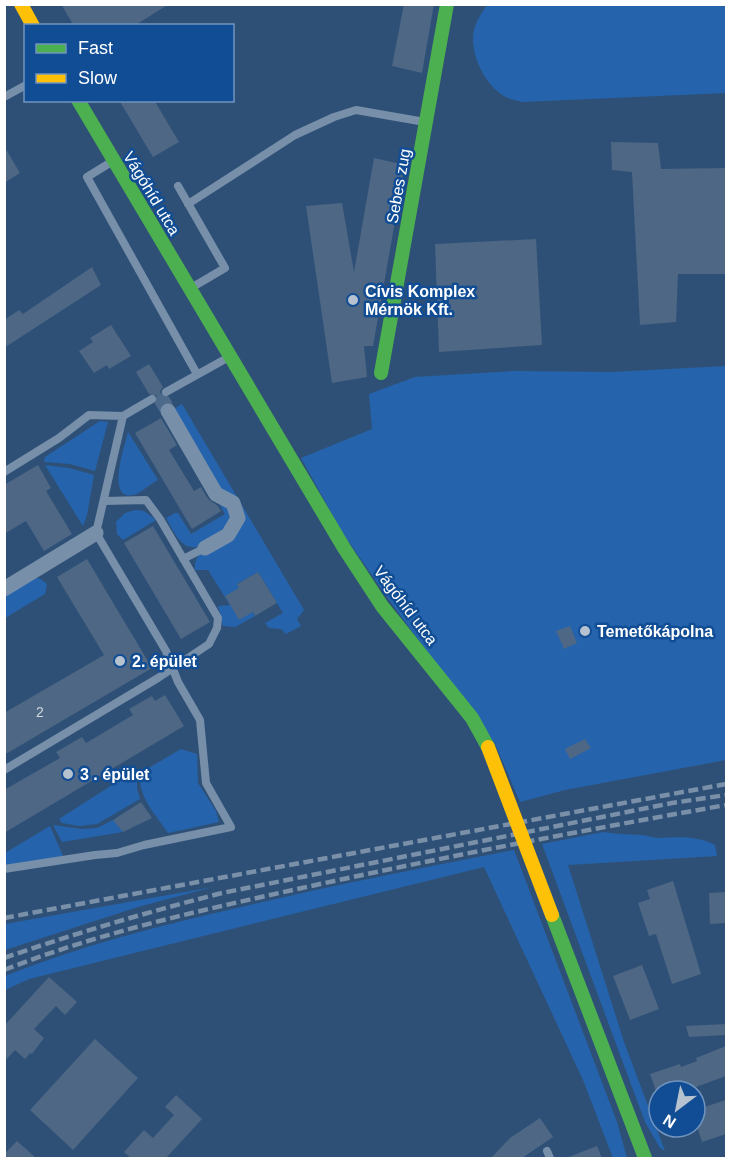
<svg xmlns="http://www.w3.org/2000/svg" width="731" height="1163" font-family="Helvetica,sans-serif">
<rect width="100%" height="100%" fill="#2f5076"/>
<path fill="#2564ac" d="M487 5H726V93L522 102C516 100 509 99 504 96 486 85 473 60 473 39 473 26 480 15 487 5Z
M726 366V760L565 790 520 802 495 744 389 600 342 532 301 458 372 429 369 394 415 377 513 371 612 372Z
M182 404 304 610 297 619 301 626 286 634 281 629 269 628 265 623 283 613 258 572 237 584 255 616 235 627 223 626 218 606 230 605 208 570H195V563L198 556 238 530 219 491 172 410Z
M100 421 108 422 95 471 70 464 44 462 45 457Z
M128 432 158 480C150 484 141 493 133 495 105 501 126 442 128 432Z
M45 465 69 468 94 475 87 515 83 526Z
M216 498 230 505 231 525 198 547C180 550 174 531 166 518L175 513H178L191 534 225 514Z
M135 510 144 511 156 520 123 540 117 534 116 522 125 513Z
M39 578 47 584 45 594 5 618V595L32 579Z
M181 749 197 754 198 783 216 811 219 822 168 833C155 814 138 797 140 773Z
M131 773H137V789L140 799 97 824 79 826 62 823 59 819Z
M113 820 123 832 62 842 53 825 82 829 97 828Z
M50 826 63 856 5 867V853Z
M603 832C616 834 628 834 641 835 647 835 653 838 659 838 679 837 697 836 715 845L717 856 568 865 624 1042 665 1151 660 1148 645 1122 542 844Z
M514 850 617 1122 627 1158H613L583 1080 484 867 29 979 5 990V976C80 946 158 926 237 908 329 886 421 868 514 850Z
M213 887 138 907 5 950V924Z"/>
<path fill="#4d6785" d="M61 4H169L134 26H74Z
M404 4H434L422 73 392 66Z
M119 100H154L179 142 153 157Z
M611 142 658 143 661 169 726 168V274H678L676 322 640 325 632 172 612 170Z
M4 146 20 173 4 183Z
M374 158 405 165 373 346H364L367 377 332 383 306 206 342 203 354 272Z
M536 239 542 345 439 352 435 244Z
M92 267 101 285 4 348V320L19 310 23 314Z
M111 325 131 356 109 369 107 365 94 373 79 351 93 342 90 338Z
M149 364 163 387 160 391 161 395 165 398 169 397 172 402H164L159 410 155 404 158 400 157 396 149 394 136 372Z
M161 418 177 445 169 450 194 491 201 487 208 499 218 506 221 511 192 529 135 433Z
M38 465 51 488 46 491 72 534 44 551 26 521 4 534V485Z
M153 526 210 622 181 639 124 543Z
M87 559 152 668 4 755V713L104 655 57 577Z
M258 572 277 603 255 616 253 612 239 620 225 596 239 588 237 584Z
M570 626 577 643 564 649 556 631Z
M165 695 184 726 4 833V790L60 758 56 752 82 737 86 743 133 715 129 709 152 696 155 701Z
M585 739 591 748 570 759 565 749Z
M141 802 152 818 123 832 113 820Z
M673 881 701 974 672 984 656 934 649 936 638 903 650 899 647 890Z
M726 892V923L710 924 709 893Z
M642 965 659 1009 630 1020 613 976Z
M49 977 77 1002 65 1015 56 1006 34 1029 44 1038 32 1054 30 1053 25 1059 15 1050 4 1062V1026Z
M726 1024V1035L689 1037 686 1026Z
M95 1039 138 1078 73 1150 30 1110Z
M726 1046V1076L685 1091H656L650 1074 680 1064 681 1067 697 1061 696 1058Z
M176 1095 202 1119 166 1158H131L124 1152 144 1130 153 1138 174 1115 165 1107Z
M726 1100V1134L702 1142 695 1120V1110Z
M540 1118 553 1137 522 1158H491L510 1138Z
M17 1141 36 1158H4V1154Z
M597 1146 602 1158H566Z"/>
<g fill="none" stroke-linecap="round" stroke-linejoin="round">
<path stroke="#4e6a8b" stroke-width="15" stroke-dasharray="15 8" stroke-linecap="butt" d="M159 395 168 411"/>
<path stroke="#778fa9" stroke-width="8" d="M4 97 26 85
M113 161 87 177 197 374
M178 186 225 268 191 288
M188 204 295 135 334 117 356 110 425 122
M166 392 229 357
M4 472 59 438 89 415 123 416 152 399
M183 559 205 548
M4 770 158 678 209 644 217 628 218 618 160 519 146 500 104 501
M4 869 95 855 117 853 144 845 231 827 206 783 200 720 178 682 166 651 96 533 123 416
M547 1151 550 1158"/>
<path stroke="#778fa9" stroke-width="15" d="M168 411 216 494 233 503 238 518 228 535 205 548
M4 589 96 533"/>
<path stroke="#4caf50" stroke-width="14" d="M78 100 344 548 382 606 472 718 488 747
M381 373 447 4
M552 915 645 1158"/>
<path stroke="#ffc107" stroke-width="14" d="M21 4 33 26"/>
<path stroke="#7a90a9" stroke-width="4.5" stroke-dasharray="10 4.5" stroke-linecap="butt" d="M4 918 726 784
M4 958C76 933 148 912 222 893L672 803 726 795
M4 970C101 932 202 910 302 888 443 857 585 830 726 805"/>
<path stroke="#ffc107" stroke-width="14" d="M488 747 552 915"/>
</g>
<g fill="#b6c2cf" stroke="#114d94" stroke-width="2">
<circle cx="353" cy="300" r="6"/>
<circle cx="585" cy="631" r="6"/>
<circle cx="120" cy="661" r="6"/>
<circle cx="68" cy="774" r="6"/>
</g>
<g text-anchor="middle" stroke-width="5" stroke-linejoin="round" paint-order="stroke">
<g font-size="14" fill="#d2d9e0">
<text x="40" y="717">2</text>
</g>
<g font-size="16" fill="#fff" stroke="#114d94">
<text transform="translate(398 186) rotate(-80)" y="6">Sebes zug</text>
<text transform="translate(152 193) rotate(59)" y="6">Vágóhíd utca</text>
<text transform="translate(406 605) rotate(53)" y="6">Vágóhíd utca</text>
</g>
<g font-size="16" font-weight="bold" fill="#fff" stroke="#114d94" text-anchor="start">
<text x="365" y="297">Cívis Komplex<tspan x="365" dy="18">Mérnök Kft.</tspan></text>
<text x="597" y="637">Temetőkápolna</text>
<text x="132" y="667">2. épület</text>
<text x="80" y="780">3 . épület</text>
</g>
</g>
<rect width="731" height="1163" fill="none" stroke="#ffffff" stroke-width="12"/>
<rect x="24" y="24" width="210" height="78" fill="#114d94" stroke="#7094bf" stroke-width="1.5"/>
<rect x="36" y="44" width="30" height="9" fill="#4caf50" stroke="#7094bf" stroke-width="1.5"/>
<text x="78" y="54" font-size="18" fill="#ffffff">Fast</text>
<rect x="36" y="74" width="30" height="9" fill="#ffc107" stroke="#7094bf" stroke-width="1.5"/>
<text x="78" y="84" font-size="18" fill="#ffffff">Slow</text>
<g transform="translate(677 1109) rotate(212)"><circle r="28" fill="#114d94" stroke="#7094bf" stroke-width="1.5"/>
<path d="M0-4.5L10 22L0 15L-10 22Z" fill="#b6c2cf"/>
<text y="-9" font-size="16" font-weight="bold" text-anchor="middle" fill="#ffffff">N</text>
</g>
</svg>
